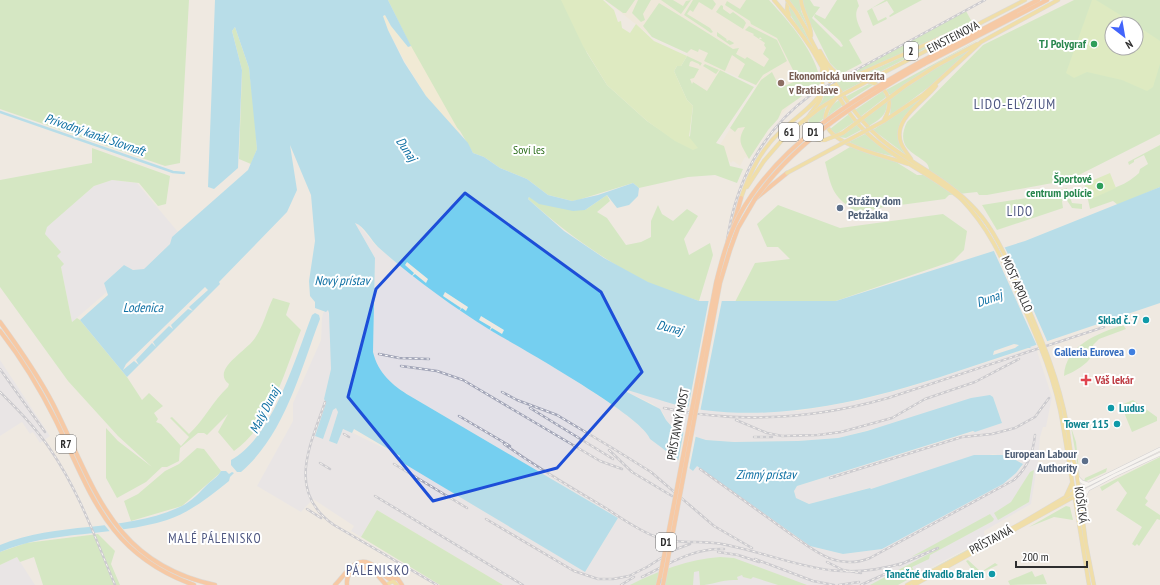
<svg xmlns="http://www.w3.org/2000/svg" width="1160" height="585" font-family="'PT Sans Narrow',sans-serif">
<rect width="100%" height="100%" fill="#efe9e1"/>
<path fill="#e3e1e8" d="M112 180 137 183 178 232 172 237 170 244 144 269 133 270 124 265 104 283 107 292 72 322 61 267 45 234 46 227 94 186Z
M355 223H357L376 246 490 329 570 377 623 412 693 471 697 465 810 546 843 554 882 549 1003 484 1022 467 1021 462 1012 458 993 454 871 489 869 488 809 504 796 498 794 491 797 486 1002 423 993 397 838 438 798 441 734 442 706 440 687 434 672 427 666 420 664 414 653 404 627 392V390L680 405 800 411 861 400 910 387 1029 349 1030 347 1035 345 1052 397 1046 427H1043L1040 437 1038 461 1031 504 984 531 985 539 898 585H503L377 510 361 537 351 531 354 526 313 499 301 512 257 486 293 421V403L321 340 322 318 323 313 328 309 331 334V369L324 399 326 403 315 436 323 439 333 410 336 408 338 412 329 441 337 444 341 431 345 429 400 456 398 459 585 572 618 518 410 396 395 386 384 376 375 362 373 352 375 258Z
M0 360 50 436 40 443 33 432 30 434 22 422 0 436Z
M17 557 35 585H0V565Z"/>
<path fill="#f0e6d1" d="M605 0H769L797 33 812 58 808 91 789 106 768 130 749 159 745 157 740 166 733 161 731 163 718 148 757 86 725 71V75L710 93 685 82 687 53 652 37Z"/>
<path fill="#b6e59e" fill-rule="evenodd" d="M0 0H189L180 163 165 166 0 109Z
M388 0H565L587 53 607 85 647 121 680 143 690 136 693 106 687 100 674 71 677 66H681L687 56 702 63 700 66 699 64 692 61 690 62 689 66 699 69 694 78 690 79 692 84 693 82 707 91 720 70 754 87 716 143 724 146 730 166 743 169 737 183 715 175 688 177 639 188 633 183 578 200 572 201 548 195 527 179 500 168 484 157 473 153 460 131 444 115Z
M605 0H635L626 13H623Z
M638 0H651L643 14 645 20 641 22 632 13Z
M661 0H673L683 6 686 1 691 0 681 14Z
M693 0H713L716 4 712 10 699 2 693 12 690 10 687 14 710 28 713 32 711 33 684 15Z
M746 0H769C791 24 815 51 821 83L782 110 778 119 768 130 749 159C742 145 736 142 745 127L738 128 735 132 730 128 761 80 772 72 780 88 798 80 777 38 751 24 750 21 725 5 727 1 740 9Z
M789 0H800L801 11 811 33 798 11 795 13 823 66 791 16 788 5Z
M802 0H810L814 6 820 7 812 18 841 47 843 46 840 41 814 17 815 14 825 19 837 0H857L859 6C853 14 858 24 862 32L849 40 862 63 841 74 830 63 803 9Z
M885 0H922L890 17 889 16 894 12 887 1 872 8 878 21 886 17 887 19 873 26 867 11Z
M1074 0H1160V134L1069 180 987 195H979L977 192 949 195 945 199 878 208 874 210 872 209 855 211C831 195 832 188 825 162L850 147 896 162 917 175H922L929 169C929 155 891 155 907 122L983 45ZM1112 24H1136V48H1112Z
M659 3 682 17 673 33 682 17 733 49 739 48 736 54 745 59 747 57 764 67 769 59 763 54 766 48 764 45 765 43 759 39H762L760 37 759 39 753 35 754 34 745 30 749 26 777 40 787 61 763 75 756 85 738 77 745 64 732 55 725 71 704 61 708 53 699 49 698 52 691 49 687 53 652 37 643 26Z
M721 5 723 6V9L730 14 733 12 744 20 746 23 743 29 716 12Z
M966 11 972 22 853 75H847Z
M235 27 249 68 254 109 257 149 251 164 239 159 242 70 232 31Z
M959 31 866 79 856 78Z
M717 32 728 40 726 39 727 41 729 40 734 43 733 44 730 45 717 36Z
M985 36 931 67 890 95 886 90Z
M973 47 933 84 890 116 891 98 922 76Z
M705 64 719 70 716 74 703 66Z
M843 78 862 82 842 92 836 82Z
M869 84 873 85 848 101 845 97Z
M830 85 836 96 818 107 823 99 826 87Z
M883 91 886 97 860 117 855 110Z
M925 95C908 112 887 129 905 154L873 130Z
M839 100 843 105 827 117 832 105Z
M887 101C888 115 879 120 869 126L863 120Z
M826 106 823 119 808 131 809 118Z
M849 114 854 122 835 135 830 129Z
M857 125 861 130 846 138 839 137Z
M865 134 896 157 867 150 849 142Z
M1160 145V187L1118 205 1113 201 1090 209 1087 195 1088 192C1110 190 1122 188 1139 173L1140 169 1148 164 1144 155 1134 160V162L1129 165 1128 162Z
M92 148 170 176 166 204 158 206 139 183 112 180 94 186 47 227 45 234 61 252 57 256 64 264 61 267 72 322 77 318 80 320 127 377 142 400 149 393 163 406 154 413 158 419 156 422 161 424 181 446 189 437 170 418 172 417 189 434C205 419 212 402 228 387L229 384C210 370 248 350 255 338 263 327 267 310 273 298L290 303 286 315 301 330C284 373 272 423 234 451L218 432 228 414 207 435 204 433H198L180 448 179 461 167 467H162L146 482 117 498 106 478V428L118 441 152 467 118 436 68 381 0 287V180L92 163Z
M1067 188 1072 203 1082 204V209L1072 208 1066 199 1062 201 1063 208 997 230 982 205 1033 197Z
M607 195 610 201 597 212 607 218 626 245 641 242 651 237V221L658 205 662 214 673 221 687 209 698 216 684 239 689 255 710 243 713 255 699 301C682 295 663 290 647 282 603 260 565 232 528 199L529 197 585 210Z
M778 205 840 228 943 214 967 231 964 250 953 261 836 301 735 302 755 263 790 259 778 247H767L757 224Z
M1123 325 1126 329 1099 339 1093 345C1097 360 1076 371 1064 376 1065 345 1099 333 1123 325Z
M1133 400 1157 417V421L1132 432 1121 405Z
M1071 427 1076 442 1080 479Z
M197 448 204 449 221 471 219 474 182 506 131 521 124 501 138 494 165 471 179 464Z
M1160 457V473L1145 498 1148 501 1145 505 1160 515V520L1157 519 1139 546 1137 544 1135 546 1132 544 1142 527 1116 510 1127 493 1118 481 1102 491 1100 487Z
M1107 468 1106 472 1084 482 1085 478Z
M1034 470 1029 502 998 520 994 513 1011 502 1030 472Z
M1066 506 1070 507 1073 520 1054 517 1029 527Z
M377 510 503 585H440L361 537Z
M990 514 994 519 993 521 930 555 929 559 912 567 916 575 898 585H870L938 549 936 548 911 557Z
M98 534 115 551 111 564 120 585H43L34 557 20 562 17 557 0 565V552L26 543Z
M987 539 986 541 902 585Z
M720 557 734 558 807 585H778L753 577 751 579 743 577 742 575 737 577 738 580H737C723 579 713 585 700 585L699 571 694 572 693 585H630C658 571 689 559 720 557Z
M968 560 981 572 995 563 998 565 976 575 966 561Z
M1032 571 1035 577 1043 574 1047 584 1010 585 1008 581Z"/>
<path fill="#f3ecc5" d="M385 15 391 26 411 46 464 140 426 96 405 62 388 30 383 16Z"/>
<path fill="#c9ec9a" d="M561 0H603L614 10 618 22 621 21 622 28 630 33 636 24 654 41 687 56 681 66H677L674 71 687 100 693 106 689 137 698 148 693 150 675 141 647 121 607 85 583 46Z
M1092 0H1096L1135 24H1112V48H1136V25L1160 41V64L1153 87 1147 91 1122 80 1087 72 1074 78 1066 73Z
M1110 173 1116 188 1091 199 1084 184Z"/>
<path fill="#75cff0" d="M215 0H388L411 46 408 47 391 26 385 15 383 16 388 30 404 62 426 96 468 143 473 153 484 157 500 168 527 179 548 195 572 201 598 195 633 183 639 188 638 196 629 205 617 208 607 195 585 210 573 211 539 204 529 197 528 199 564 231 604 258 648 282 699 301H836L1025 241 1160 187V303L1030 347 1031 348H1028C921 383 818 424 703 410 677 407 652 397 627 390V392L660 409 666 420 672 427 687 434 706 440 734 442 798 441 838 438 867 431 971 398 990 395 993 397 1002 423 975 432 973 431 797 486 794 491 796 498 809 504 870 488 871 489 974 455H1002L1012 458 1023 464 1016 473 1003 484 882 549 843 554 810 546 697 466 693 471 650 439C643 416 517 346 490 330 450 305 413 278 378 247 371 240 364 226 355 223L375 258 373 352C378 373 392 385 410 396L618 518 585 572 398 460 400 456 354 429 352 433 343 429 337 444 329 441 338 412 336 408 333 410 323 439 315 436 326 403 324 399 331 369 329 313 328 310 326 312 315 308V302L310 296 309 281 315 241 311 195 290 145 297 190 287 212 219 282 220 284 127 377 80 320 108 295 104 283 124 265 133 270 144 269 170 244 172 237 248 170 257 149 249 68 235 27 232 31 242 70 238 168 214 189 208 187Z
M315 313 319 315 320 319C300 371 285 434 241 472H237L231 465V460C273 437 295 359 312 315Z
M221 471H226L229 474 232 472 234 473 230 477 229 481C210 496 191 512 167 520 113 537 52 530 0 552V545C58 521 125 533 182 506 192 501 200 492 208 484 212 480 218 477 221 471Z"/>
<path fill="#efe9e1" d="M1004 246 1014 266 1048 343 1037 346 993 249Z
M407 262 428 279 426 283 415 274 411 277 414 273 405 265Z
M205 287 208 290 189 307 193 311 188 309 171 325 173 329 169 326 153 342 156 347 152 343 136 360 139 365 134 361 123 370 126 364Z
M445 292 468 307 466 311 462 308 458 312 461 308 443 296Z
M709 299 722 300 700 412 688 409Z
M481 316 504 330 502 334 492 328 489 331 491 327 479 320Z
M1014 344 1019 345 1015 348 993 355 994 351Z
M684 430 696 435 689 470 678 462Z
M116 521 126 532 112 534 102 522Z"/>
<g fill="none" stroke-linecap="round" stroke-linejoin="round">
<path stroke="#75cff0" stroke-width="2.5" d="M0 112 173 172 184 173"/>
<g stroke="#b4b7c1" stroke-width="4">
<path id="minor" d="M1078 478 1082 482 1088 484
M1079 489 1160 449
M1079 494 1115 475 1160 454
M1081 504 1088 489"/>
</g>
<g stroke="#c9c9c9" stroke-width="4.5">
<path id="major" d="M774 0C787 15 800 31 811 48 827 74 839 103 860 126 888 157 929 172 961 199
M788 0 787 9 789 15
M801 0C802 13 812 24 811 36
M796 12 806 29
M805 27C810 39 817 51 823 62 841 94 860 125 891 147 920 168 952 183 976 210 999 235 1010 268 1024 298
M820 51C826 62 831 71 842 76 857 83 881 77 888 97 891 105 888 113 884 120
M822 68C822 79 824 89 820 100 815 111 799 120 808 133 812 140 818 140 825 140
M881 74 1025 0
M850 78 965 27
M905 86 936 66 977 44
M836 98C833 102 829 106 827 111 813 144 888 156 908 164
M820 108 833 100
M884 121 923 95 981 42 1058 0
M911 159C908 154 903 149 901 143 892 119 924 102 936 86
M747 187 764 161
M741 198C750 172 761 149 782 130 795 118 813 107 822 92
M1067 425 1071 454 1076 468 1086 544 1094 585
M1063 426 1089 585
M1066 496 1072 483
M386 585 393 581 397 585
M907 585 1020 524 1079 489
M914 585 1079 494"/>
</g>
<g stroke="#c9c9c9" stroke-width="5">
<path id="highway" d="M922 61 1038 0
M924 64 1047 0
M733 226 741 198
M730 250 738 228 755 199 787 173
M0 322C19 348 38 375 53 404 94 485 111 563 215 585
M0 331C22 359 40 389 56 421 92 496 108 554 194 585
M388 576 398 579 402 585
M335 585C347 573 356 552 376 567 381 571 384 577 390 579
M347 585C346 575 351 570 360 566L373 570 386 585
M658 585 660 577"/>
</g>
<use href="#minor" stroke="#fff" stroke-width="3"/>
<use href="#major" stroke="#f2d163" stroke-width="3.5"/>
<use href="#highway" stroke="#ffa35c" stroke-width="4"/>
<g stroke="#a3a6b8" stroke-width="2.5">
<path id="rail" d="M379 354 399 358 429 359
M401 366 437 371 463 380 600 461 622 469
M0 369 45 432
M0 392C18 410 36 428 50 449 79 491 96 540 115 585
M502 392 517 400 557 415 614 449 651 472 714 526 752 548
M325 402C310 446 286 492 334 525L437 585
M530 408 613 459
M664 408C739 424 814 419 888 398L1104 327
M459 416 510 446
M736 420 767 433 782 436 818 435 841 432 892 418 925 399 975 382 1019 359
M344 434 349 437
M754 437H772
M504 444C536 467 570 487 604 507 620 517 636 529 654 536 676 545 699 540 722 544 792 558 829 585 903 563
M609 450 632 472 672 496
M320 463 330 469
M394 464 467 508
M700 469 799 540
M830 478 962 437 992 434 1015 428 1035 417 1049 398
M375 496 523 585
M307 509 321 518
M486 519 574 571 598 579H613L629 576 647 567 674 550 690 544
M795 537C818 554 840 570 870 558L1014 480C1028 467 1033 453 1035 435
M718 552 738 555 759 562
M755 559 813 581 834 585
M827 562 843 570 861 573
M899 565 938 548
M642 577C669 564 692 548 724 549
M621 585 634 577
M661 585 731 219C743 168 769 125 812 94L985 0
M839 585 859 582
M861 585 885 574"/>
</g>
<use href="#rail" stroke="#fff" stroke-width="1" stroke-dasharray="3" stroke-linecap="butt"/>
<g stroke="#c9c9c9" stroke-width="4.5" stroke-linecap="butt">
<path id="major-bridge" d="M787 0 796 12
M836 98 881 74
M825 140 843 133 905 86
M764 161 789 132 820 108
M787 173 884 121
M961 199C991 230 1004 263 1021 301 1039 342 1056 381 1063 426
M1024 298C1042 340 1059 380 1067 425"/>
</g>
<g stroke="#c9c9c9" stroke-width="5" stroke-linecap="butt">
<path id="highway-bridge" d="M755 199C797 139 862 99 924 64
M660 577 716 283C722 259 728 236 740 214 779 144 853 99 922 61
M663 585 720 283 730 250"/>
</g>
<use href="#major-bridge" stroke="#f2d163" stroke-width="3.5"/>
<use href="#highway-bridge" stroke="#ffa35c" stroke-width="4"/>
</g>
<path d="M0 0H1160V585H0ZM465 193 601 292 642 372 557 468 433 501 348 397 376 289Z" fill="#efe9e1" fill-opacity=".55" fill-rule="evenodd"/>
<path fill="none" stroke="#1d4ed8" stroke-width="3" stroke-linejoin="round" d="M465 193 601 292 642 372 557 468 433 501 348 397 376 289Z"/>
<g fill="#2e9e5b" stroke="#fff" stroke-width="1.5">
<circle cx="1094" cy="44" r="4"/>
<circle cx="1100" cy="186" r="4"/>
</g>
<circle fill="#8d6e63" stroke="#fff" stroke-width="1.5" cx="781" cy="83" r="4"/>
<g fill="#5c6f8a" stroke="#fff" stroke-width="1.5">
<circle cx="840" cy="208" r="4"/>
<circle cx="1085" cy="461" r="4"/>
</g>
<g fill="#0f9aa8" stroke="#fff" stroke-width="1.5">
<circle cx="1146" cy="320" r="4"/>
<circle cx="1111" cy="408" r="4"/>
<circle cx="1117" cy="424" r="4"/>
<circle cx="992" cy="574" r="4"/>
</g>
<circle fill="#3f7fe0" stroke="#fff" stroke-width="1.5" cx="1132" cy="352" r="4"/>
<path fill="#e0444e" stroke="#fff" stroke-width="1.5" d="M1084 374h4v4h4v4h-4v4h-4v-4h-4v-4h4z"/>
<g text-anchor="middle" stroke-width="4" stroke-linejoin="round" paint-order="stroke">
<g fill="#fff" stroke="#6d6d6d" stroke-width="1">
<rect x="904" y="42" width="14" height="18" rx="3"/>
<rect x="779" y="123" width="20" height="18" rx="3"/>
<rect x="803" y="123" width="20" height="18" rx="3"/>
<rect x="56" y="435" width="20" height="18" rx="3"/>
<rect x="656" y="533" width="20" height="18" rx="3"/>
</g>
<g font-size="11" font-weight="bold" fill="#2e2e2e">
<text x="911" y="55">2</text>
<text x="789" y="136">61</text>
<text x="813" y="136">D1</text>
<text x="66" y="448">R7</text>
<text x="666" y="546">D1</text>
</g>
<g font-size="12" fill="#2e2e2e" stroke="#fff">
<text transform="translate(953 37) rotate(-27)" y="4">EINSTEINOVA</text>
<text transform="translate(1017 284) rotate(66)" y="4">MOST APOLLO</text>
<text transform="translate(678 424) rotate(-79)" y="4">PRÍSTAVNÝ MOST</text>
<text transform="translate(1081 505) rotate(82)" y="4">KOŠICKÁ</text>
<text transform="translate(991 540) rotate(-28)" y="4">PRÍSTAVNÁ</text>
</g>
<g font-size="12" font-weight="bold" fill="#27864d" stroke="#fff" text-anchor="end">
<text x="1086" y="48">TJ Polygraf</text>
<text x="1092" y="183">Športové<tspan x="1092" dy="14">centrum polície</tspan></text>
</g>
<g font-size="12" font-weight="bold" fill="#785e54" stroke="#fff" text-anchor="start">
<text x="789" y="80">Ekonomická univerzita<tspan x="789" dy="14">v Bratislave</tspan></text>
</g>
<g font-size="12" fill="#2c6e1b" stroke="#fff">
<text x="529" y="154">Soví les</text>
</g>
<g font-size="12" font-weight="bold" fill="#4e5e75" stroke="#fff" text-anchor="start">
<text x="848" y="205">Strážny dom<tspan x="848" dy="14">Petržalka</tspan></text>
<text x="1077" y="458" text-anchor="end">European Labour<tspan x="1077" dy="14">Authority</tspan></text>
</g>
<g font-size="12" font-weight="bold" fill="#0d838f" stroke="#fff" text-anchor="end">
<text x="1138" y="324">Sklad č. 7</text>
<text x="1119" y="412" text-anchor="start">Ludus</text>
<text x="1109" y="428">Tower 115</text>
<text x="984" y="578">Tanečné divadlo Bralen</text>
</g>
<g font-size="12" font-weight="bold" fill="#366cbe" stroke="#fff" text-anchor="end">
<text x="1124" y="356">Galleria Eurovea</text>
</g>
<g font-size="12" font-weight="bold" fill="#be3a42" stroke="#fff" text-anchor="start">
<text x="1095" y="384">Váš lekár</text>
</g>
<g font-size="13" font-style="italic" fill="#0d6fa3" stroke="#fff">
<text transform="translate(95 134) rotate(19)" y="5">Prívodný kanál Slovnaft</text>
<text transform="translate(407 149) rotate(56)" y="5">Dunaj</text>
<text x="342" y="285">Nový prístav</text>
<text transform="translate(989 298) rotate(-20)" y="5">Dunaj</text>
<text x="143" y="312">Lodenica</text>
<text transform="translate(670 327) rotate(14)" y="5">Dunaj</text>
<text transform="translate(264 410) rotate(-63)" y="5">Malý Dunaj</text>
<text x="766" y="479">Zimný prístav</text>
</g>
<g font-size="13" letter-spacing="1" fill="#4d5680" stroke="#fff">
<text x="1020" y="216">LIDO</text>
<text x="215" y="543">MALÉ PÁLENISKO</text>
</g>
<g font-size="14" letter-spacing="1" fill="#4d5680" stroke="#fff">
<text x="1015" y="109">LIDO-ELÝZIUM</text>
<text x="378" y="575">PÁLENISKO</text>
</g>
</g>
<g transform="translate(1124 36) rotate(149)"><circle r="19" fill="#ffffff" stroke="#ababab"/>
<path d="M0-3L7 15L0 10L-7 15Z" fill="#4264fb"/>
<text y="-6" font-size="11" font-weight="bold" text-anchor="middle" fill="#2e2e2e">N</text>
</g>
<path d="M1016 561v6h71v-6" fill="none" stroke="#2e2e2e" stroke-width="2"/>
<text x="1022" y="561" font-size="12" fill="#2e2e2e" stroke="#ffffff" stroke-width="3" paint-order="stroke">200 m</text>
</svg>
